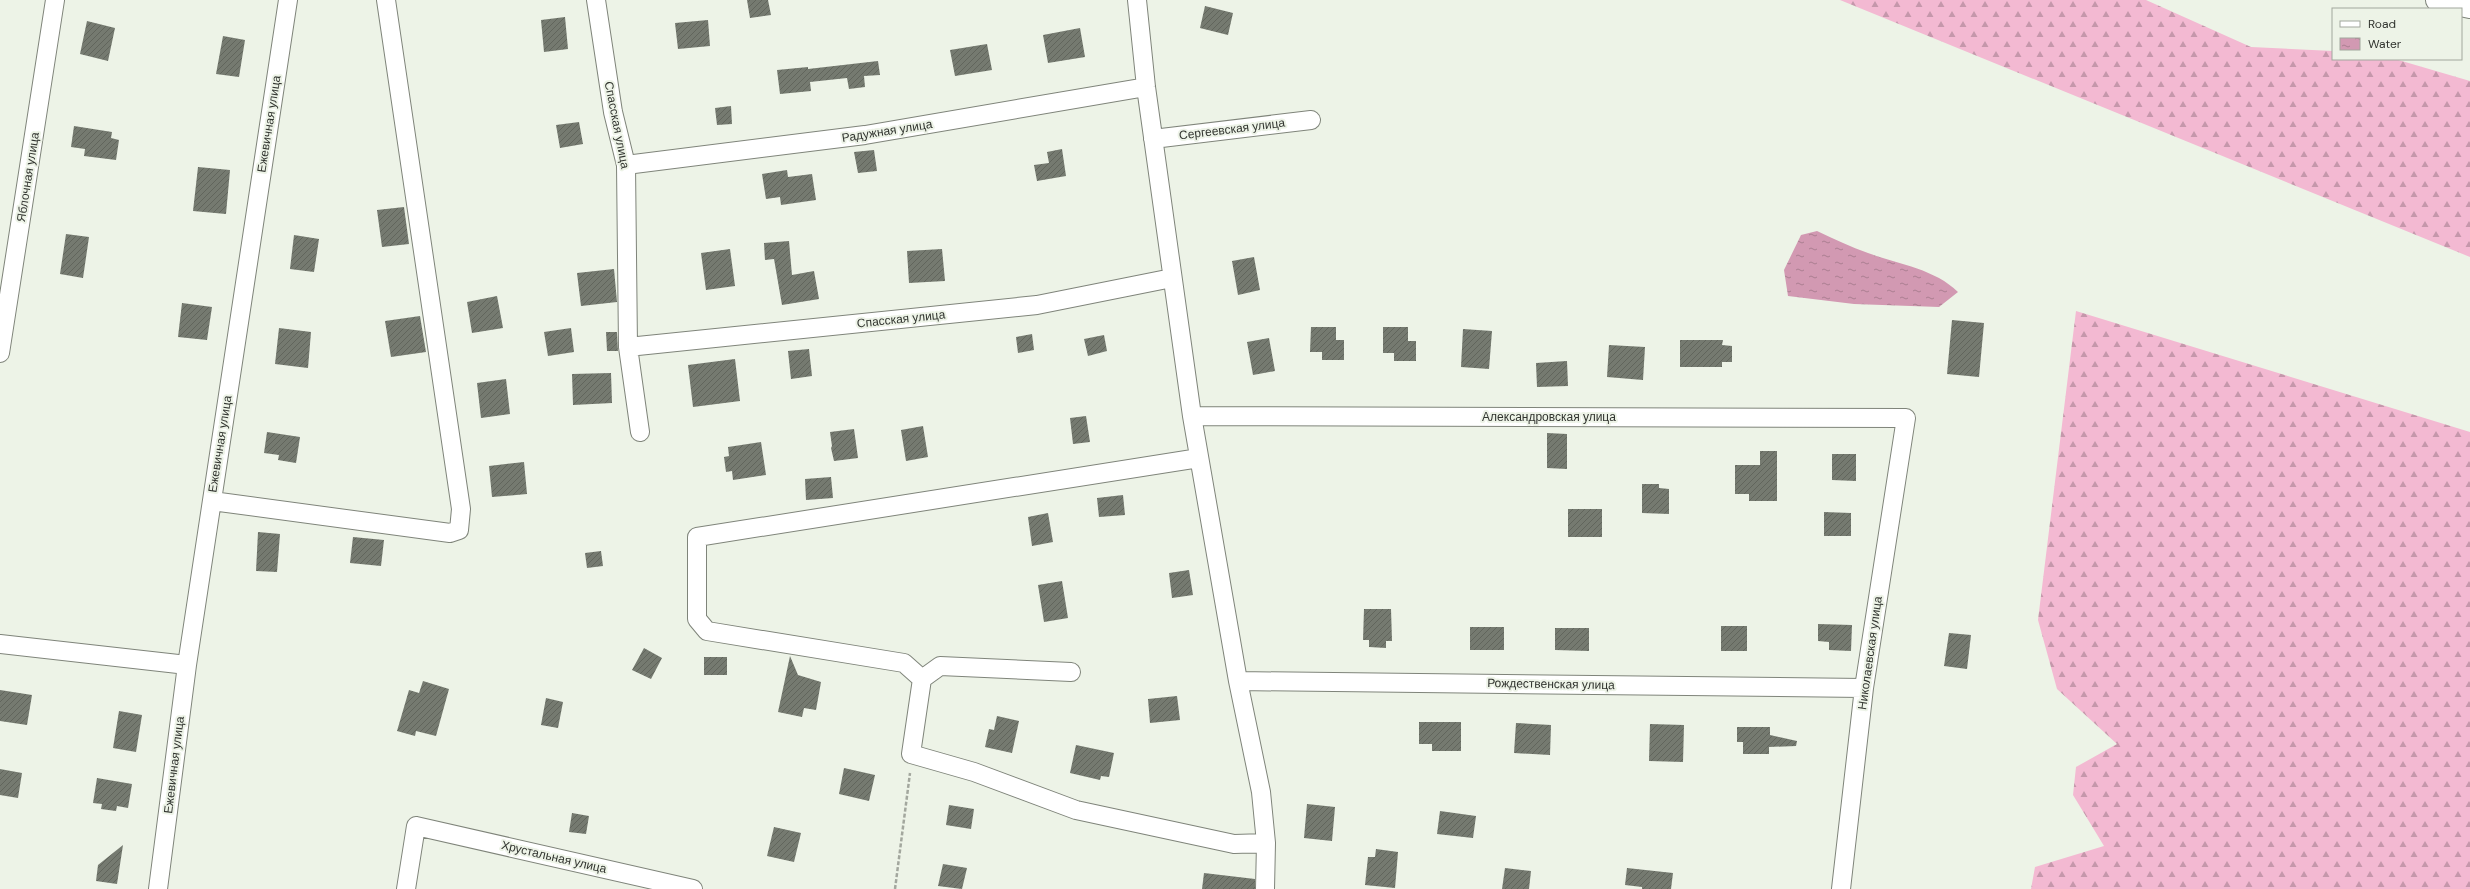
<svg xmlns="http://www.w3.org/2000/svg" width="2470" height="889" font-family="'DM Sans',sans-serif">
<defs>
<pattern id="forest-firs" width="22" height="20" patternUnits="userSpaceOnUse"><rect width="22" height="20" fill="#f3b9d2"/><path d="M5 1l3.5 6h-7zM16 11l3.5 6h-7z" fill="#c597ab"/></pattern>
<pattern id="water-ripples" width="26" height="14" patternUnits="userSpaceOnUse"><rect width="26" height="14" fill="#d299b2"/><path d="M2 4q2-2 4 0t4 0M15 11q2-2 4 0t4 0" fill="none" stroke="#ab7e91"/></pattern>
<pattern id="building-hatch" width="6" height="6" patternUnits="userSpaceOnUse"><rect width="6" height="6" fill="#757a70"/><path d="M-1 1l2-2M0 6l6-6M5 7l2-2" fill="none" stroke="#61655c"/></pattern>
</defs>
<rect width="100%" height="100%" fill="#edf3e7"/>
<path fill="url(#forest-firs)" d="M1840 0H2146L2251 47 2333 51V59H2395L2470 81V257Z
M2076 311 2470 432V889H2031L2035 867 2104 846 2073 795 2076 767 2117 744 2057 689 2038 620Z"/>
<path fill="url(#water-ripples)" d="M1817 231C1834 239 1851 247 1868 253 1898 264 1935 269 1958 292L1939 307 1854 304 1788 296 1784 270 1801 235Z"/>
<path fill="url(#building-hatch)" d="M747 0H768L771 15 750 18Z
M1205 6 1233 13 1228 35 1200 28Z
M565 17 568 49 544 52 541 20Z
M708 20 710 46 678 49 675 23Z
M87 21 115 28 108 61 80 54Z
M1080 28 1085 57 1048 63 1043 35Z
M223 36 245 40 239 77 216 74Z
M987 44 992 70 955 76 950 50Z
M878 61 880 75 864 76 865 87 849 89 847 78 810 82 811 91 780 94 777 70 808 67V69Z
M731 106 732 124 717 125 715 108Z
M579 122 583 144 560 148 556 125Z
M74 126 112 132 111 138 119 140 116 160 84 156 85 149 71 147Z
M1062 149 1066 176 1037 181 1034 165 1049 163 1047 152Z
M874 150 877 171 858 173 854 152Z
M198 167 230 170 226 214 193 211Z
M787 170 788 177 812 174 816 200 781 205 780 197 766 199 762 174Z
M404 207 409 244 382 247 377 210Z
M66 234 89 237 83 278 60 274Z
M294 235 319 239 314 272 290 269Z
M789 241 792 275 814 271 819 299 782 305 774 259 765 260 764 243Z
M730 249 735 286 706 290 701 253Z
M942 249 945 281 909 283 907 251Z
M1254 257 1260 290 1238 295 1232 261Z
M614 269 617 302 581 306 577 273Z
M497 296 503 328 472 333 467 302Z
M182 303 212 307 207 340 178 337Z
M420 316 426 352 391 357 385 321Z
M1952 320 1984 323 1979 377 1947 374Z
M1311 327H1336V340H1344V360H1322V352H1310Z
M1383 327H1408V341H1416V361H1394V353H1383Z
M279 328 311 332 308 368 275 364Z
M571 328 574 352 548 356 544 332Z
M1463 329 1492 331 1489 369 1461 367Z
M606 332H617L618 351H607Z
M1032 334 1034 350 1018 353 1016 337Z
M1104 335 1107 351 1088 356 1084 339Z
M1269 338 1275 371 1253 375 1247 342Z
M1680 340H1723L1722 345 1732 346V362H1722V367H1680Z
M1609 345 1645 347 1643 380 1607 377Z
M809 349 812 376 791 379 788 351Z
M735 359 740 401 693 407 688 365Z
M1567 361 1568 386 1537 387 1536 363Z
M611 373 612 403 573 405 572 374Z
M506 379 510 414 481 418 477 383Z
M1086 416 1090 442 1073 444 1070 418Z
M923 426 928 457 906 461 901 430Z
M854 429 858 458 834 461 831 448 832 446 830 432Z
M267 432 300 437 296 463 278 460 279 455 264 453Z
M1547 433 1567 434V469L1547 468Z
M761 442 766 475 733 480 732 471 726 472 724 457 729 456 728 447Z
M1760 451H1777V501H1749V494H1735V465H1760Z
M1832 454H1856V481L1832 480Z
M524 462 527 494 492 497 489 466Z
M831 477 833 498 806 500 805 479Z
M1642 484H1659V488L1669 489V514L1642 513Z
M1123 495 1125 515 1099 517 1097 498Z
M1568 509H1602V537H1568Z
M1824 512 1851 513V536H1824Z
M1048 513 1053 542 1032 546 1028 517Z
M258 532 280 534 277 572 256 571Z
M353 537 384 540 381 566 350 563Z
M601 551 603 566 587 568 585 553Z
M1189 570 1193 595 1172 598 1169 573Z
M1062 581 1068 618 1044 622 1038 585Z
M1364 609H1391L1392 641H1386V648L1369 647V640H1363Z
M1818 624 1852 625 1851 651 1829 650V642L1818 641Z
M1721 626H1747V651H1721Z
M1470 627H1504V650H1470Z
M1555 628H1589V651L1555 650Z
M1949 633 1971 635 1967 669 1944 666Z
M644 648 662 658 651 679 632 670Z
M790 656 798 675 821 682 816 710 804 708 802 717 778 712Z
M704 657H727V675H704Z
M423 681 449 689 436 736 416 731 415 736 397 731 409 690 419 693Z
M0 690 32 695 27 725 0 721Z
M1177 696 1180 720 1150 723 1148 699Z
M546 698 563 702 558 728 541 725Z
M119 711 142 715 136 752 113 748Z
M997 716 1019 721 1012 753 985 747 989 729 994 730Z
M1419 722H1461V751H1432V744H1419Z
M1516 723 1551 725 1550 755 1514 753Z
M1650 724 1684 725 1683 762 1649 761Z
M1737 727H1770V735L1797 741 1796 746 1769 747V754H1743V742H1737Z
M1076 745 1114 753 1109 777 1101 776 1100 780 1070 773Z
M844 768 875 775 869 801 839 794Z
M0 769 22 773 18 798 0 795Z
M97 778 132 784 128 808 117 806 116 811 101 809 102 804 93 803Z
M1307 804 1335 807 1332 841 1304 838Z
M949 805 974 809 971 829 946 825Z
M1440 811 1476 816 1473 838 1437 834Z
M572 813 589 816 586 834 569 832Z
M774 827 801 833 794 862 767 856Z
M123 845 117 884 96 881 98 865Z
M1376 849 1398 852 1395 888 1365 885 1368 857H1375Z
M943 864 967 868 962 889 938 886Z
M1505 868 1531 871 1529 889H1502Z
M1627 868 1673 873 1671 889H1642V887L1625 885Z
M1204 873 1255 879V889H1202Z"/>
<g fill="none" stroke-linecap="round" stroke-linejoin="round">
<g stroke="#7f847a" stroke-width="20">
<path id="minor" d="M596 0 613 112 626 165 628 347 640 432
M1137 0 1146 87 1192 416 1238 681 1261 792 1266 843 1265 889
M1153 139 1311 120
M626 165 865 135 1146 87
M628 347 1037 305 1172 278
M0 353 55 0
M1192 416 1906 418 1864 688 1841 889
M1199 458 697 537V619L707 631 904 663 922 679 911 754 974 772 1076 810 1234 844 1266 843
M212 501 450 533 459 530 461 509 386 0
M0 644 187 665
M922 679 940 666 1071 672
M1238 681 1864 688
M158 889 187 665 288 0
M406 889 416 826 693 889"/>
</g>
<g stroke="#7f847a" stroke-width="24">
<path id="highway" d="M2437 0 2470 7"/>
</g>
<path stroke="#a3a79e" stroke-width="2.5" stroke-dasharray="4 2" stroke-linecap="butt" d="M895 889 910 773"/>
<use href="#minor" stroke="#fff" stroke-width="18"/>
<use href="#highway" stroke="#fff" stroke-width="22"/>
</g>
<g text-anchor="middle" stroke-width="4" stroke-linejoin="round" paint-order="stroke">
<g font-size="12" fill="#31342f" stroke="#edf3e7">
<text transform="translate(269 124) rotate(-81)" y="4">Ежевичная улица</text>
<text transform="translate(617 125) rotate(79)" y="4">Спасская улица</text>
<text transform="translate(1232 129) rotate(-7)" y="4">Сергеевская улица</text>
<text transform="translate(887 131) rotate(-9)" y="4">Радужная улица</text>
<text transform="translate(28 177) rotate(-81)" y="4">Яблочная улица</text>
<text transform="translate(901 319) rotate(-6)" y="4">Спасская улица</text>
<text x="1549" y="421">Александровская улица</text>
<text transform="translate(220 444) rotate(-81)" y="4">Ежевичная улица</text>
<text transform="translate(1870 653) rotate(-82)" y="4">Николаевская улица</text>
<text transform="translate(1551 684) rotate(1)" y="4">Рождественская улица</text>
<text transform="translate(174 765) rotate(-83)" y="4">Ежевичная улица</text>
<text transform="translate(554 857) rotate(13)" y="4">Хрустальная улица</text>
</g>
</g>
<rect x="2332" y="8" width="130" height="52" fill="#edf3e7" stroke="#a2a79d"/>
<rect x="2340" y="21" width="20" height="6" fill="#ffffff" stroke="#a2a79d"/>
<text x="2368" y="28" font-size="12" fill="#31342f">Road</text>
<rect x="2340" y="38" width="20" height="12" fill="url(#water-ripples)" stroke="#a2a79d"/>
<text x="2368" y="48" font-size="12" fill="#31342f">Water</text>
</svg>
